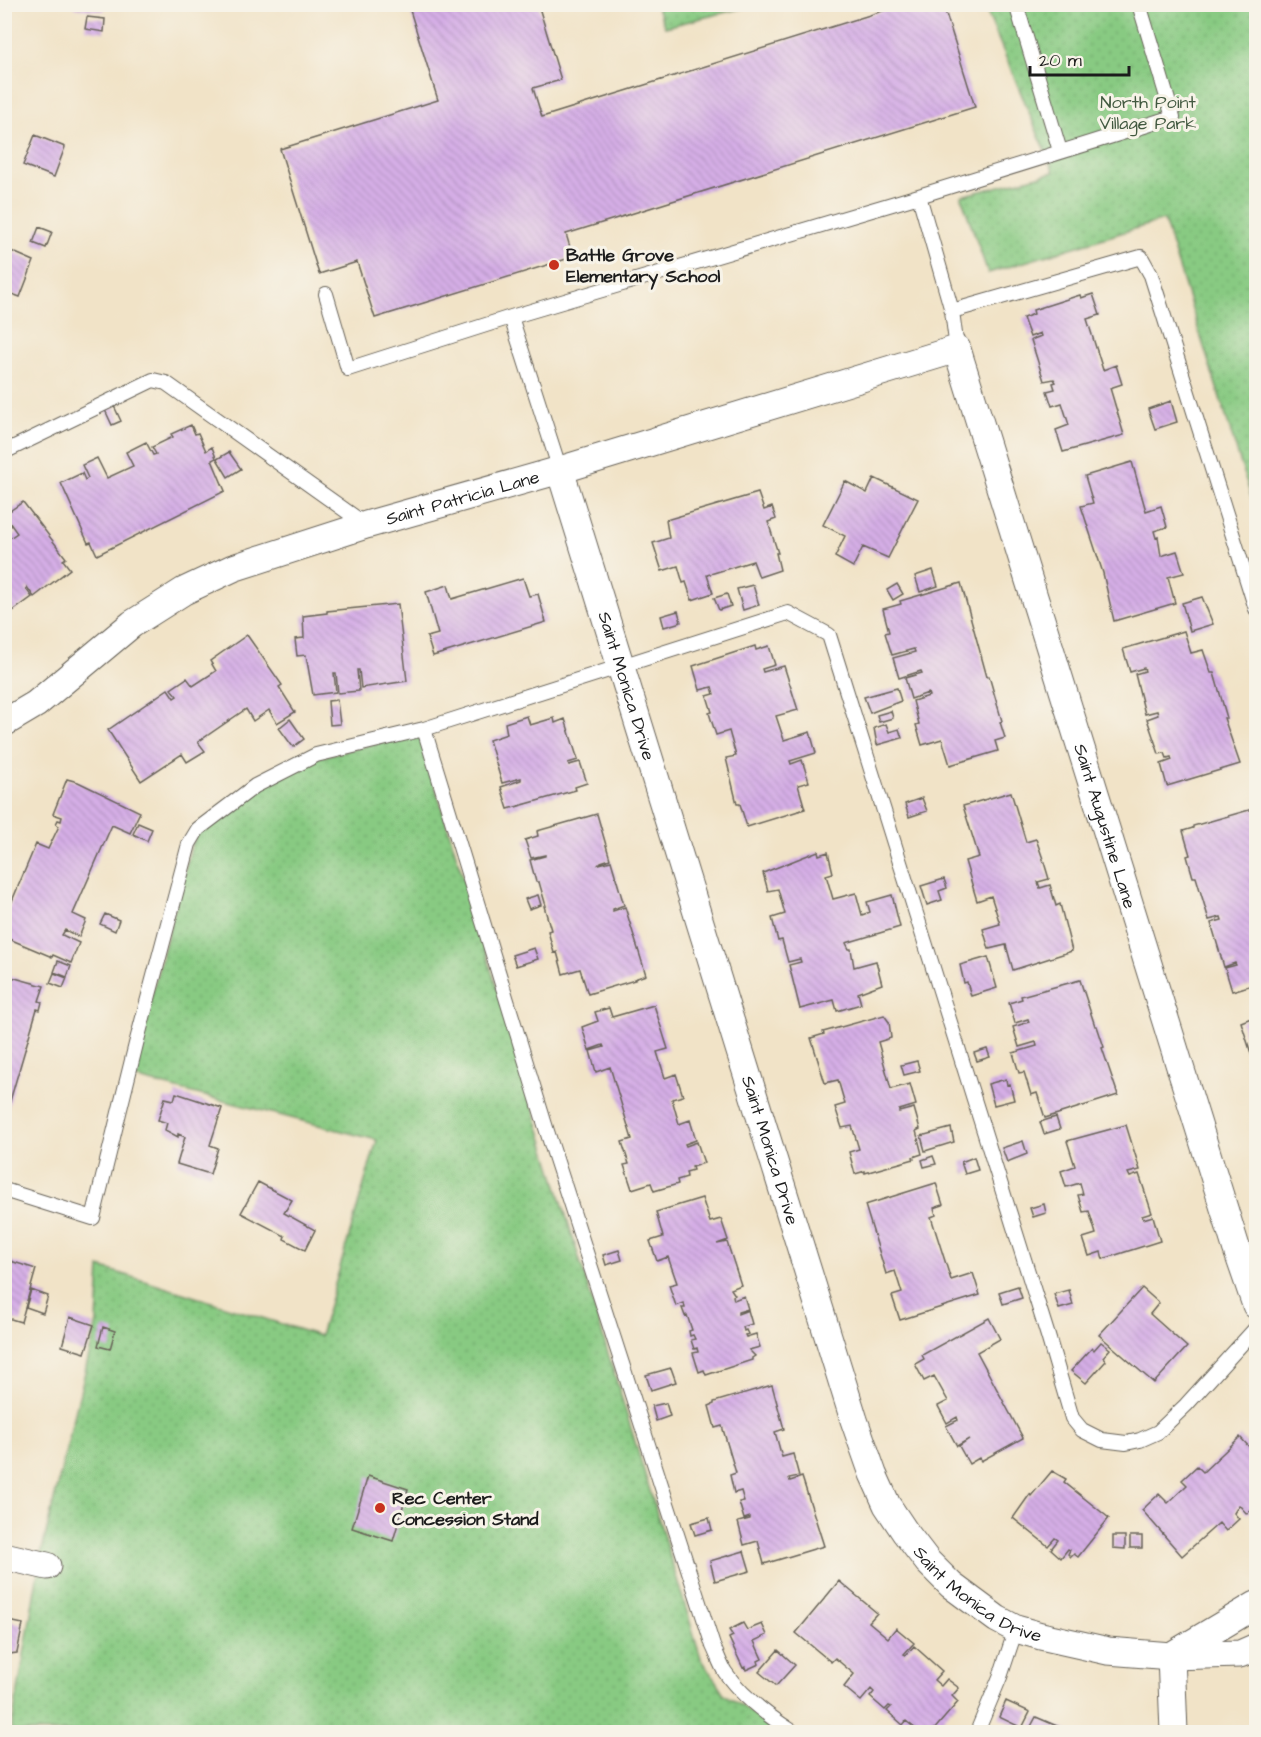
<svg xmlns="http://www.w3.org/2000/svg" width="1261" height="1737" font-family="'Architects Daughter',sans-serif">
<defs>
<pattern id="park-dots" width="8" height="8" patternUnits="userSpaceOnUse" patternTransform="scale(1.5)"><rect width="8" height="8" fill="#88ca82"/><path d="M2 2h.1M6 6h.1" fill="none" stroke="#75ad70" stroke-width="1.8" stroke-linecap="round"/></pattern>
<pattern id="building-back-hatch" width="6" height="6" patternUnits="userSpaceOnUse" patternTransform="scale(1.5)"><rect width="6" height="6" fill="#d5aee6"/><path d="M-1 5l2 2M0 0l6 6M5-1l2 2" fill="none" stroke="#b695c5"/></pattern>
</defs>
<rect width="100%" height="100%" fill="#f7f3e8"/>
<filter id="ink" filterUnits="userSpaceOnUse"><feTurbulence type="fractalNoise" baseFrequency=".0167" numOctaves="2"/><feDisplacementMap in="SourceGraphic" scale="12" xChannelSelector="R" yChannelSelector="G"/><feConvolveMatrix kernelMatrix="1 2 1 2 8 2 1 2 1" color-interpolation-filters="sRGB"/></filter>
<filter id="wash" filterUnits="userSpaceOnUse"><feTurbulence type="fractalNoise" baseFrequency=".008" numOctaves="4" result="noise"/><feDisplacementMap in="SourceGraphic" scale="24" xChannelSelector="R" yChannelSelector="G"/><feGaussianBlur stdDeviation="1.35" result="paint"/><feColorMatrix in="noise" values="0 0 0 0 0 0 0 0 0 0 0 0 0 0 0 0 0 1.4 0 .05"/><feComposite in="paint" operator="in"/></filter>
<g filter="url(#wash)">
<rect width="100%" height="100%" fill="#f1e3c7"/>
<path fill="url(#park-dots)" stroke="#52734f" stroke-width="1.5" d="M656 5H755L665 27Z
M984 5H1256V512L1164 220 988 273 961 196 1054 172Z
M419 733 701 1658 724 1694 780 1732H11L41 1554 97 1322 100 1267 320 1336 377 1140 130 1077 192 844 200 830 255 788 316 758Z"/>
<g id="blocks">
<path fill="url(#building-back-hatch)" d="M74 4H105L104 11 74 8Z
M408 4H538L561 80 533 88 542 117 905 4H943L975 107 566 234 573 257 375 318 357 262 319 274 280 149 438 100Z
M87 17 105 19 104 32 85 29Z
M35 135 65 147 54 177 23 165Z
M39 227 52 232 46 248 33 243Z
M4 248 34 261 20 297 4 291Z
M1093 294 1100 315 1087 319 1103 370 1116 365 1122 384 1110 388 1124 435 1063 452 1056 430 1069 425 1062 403 1052 406 1047 391 1055 389 1053 383 1056 382 1054 379 1044 381 1031 340 1041 336 1040 333 1030 337 1023 318 1034 314 1033 310 1080 295 1081 298Z
M1171 401 1177 422 1155 429 1148 409Z
M114 406 121 421 112 425 105 410Z
M191 425 195 434 198 433 206 451 212 447 216 458 212 460 225 491 97 555 91 542 88 543 61 483 82 473 85 480 88 478 82 465 97 458 107 478 133 466 126 452 146 442 153 455 156 454 152 447 173 437 171 434Z
M229 452 241 469 228 477 217 459Z
M1132 462 1146 511 1161 506 1167 527 1154 531 1156 538 1158 537 1161 556 1177 551 1184 573 1168 577 1175 603 1114 621 1103 573 1081 506 1093 503 1085 476Z
M874 478 918 499 888 558 863 547 853 567 835 557 845 536 823 525 845 481 867 493Z
M758 493 764 510 772 507 776 519 768 522 778 553H776L780 570 759 577 753 561 707 575 713 593 692 600 686 582 683 583 678 566 662 571 653 543 669 538 666 520Z
M23 502 66 558 63 560 70 569 34 597 27 587 26 589 32 597 13 611 7 603 4 605V542L17 533 4 515Z
M933 570 938 586 920 592 915 576Z
M523 578 529 596 538 594 546 622 433 656 427 637 438 634 426 592 448 585 452 599Z
M961 583 987 677 989 676 1002 721 1000 722 1005 738 995 741 998 751 950 765 942 739 922 745 916 725 919 724 913 701 929 696 928 693 911 699 905 678 922 673 921 671 899 678 893 658 915 652 914 649 892 655 885 633 889 632 883 609 901 604 900 601Z
M897 584 903 594 893 600 887 590Z
M753 585 759 605 743 610 737 589Z
M727 594 731 606 719 610 714 598Z
M1202 597 1213 624 1190 631 1182 603Z
M398 604 407 681 361 688 359 670H357L359 691 338 693 336 673H334L336 692 313 695 306 655 297 656 295 639 304 638 303 616 327 613V611Z
M678 611 681 622 664 627 661 616Z
M1184 631 1191 653 1203 650 1211 673H1214L1227 718H1224L1240 764 1167 786 1161 764 1172 760 1171 757 1167 758 1165 753 1159 754 1147 719 1158 715 1157 711 1145 714 1135 674 1145 671 1144 668 1130 672 1123 649Z
M247 635 282 685 279 687 295 712 277 723 269 710 253 721 246 709 198 742 205 751 187 762 182 754 141 781 108 730 168 689 174 698 177 696 171 689 187 678 193 686 216 671 210 661Z
M755 646 756 650 769 646 775 665 762 669 763 672 784 666 798 710 776 716 784 740 810 732 816 753 790 761 791 764 802 760 809 782 798 785 805 809 747 827 740 804H737L726 758 736 756 729 731 716 735 709 713 712 712 707 696 714 694 712 687 700 690 693 666Z
M897 688 901 701 870 713 864 697Z
M337 700 340 724 330 725 328 701Z
M891 711 893 718 879 722 877 715Z
M527 716 530 725 554 718 555 723 565 719 578 760 568 763 569 765 580 762 587 783 575 787 576 790 508 809 501 787 521 780V778L502 783 489 740 507 734 505 723Z
M290 719 304 739 293 747 279 728Z
M886 724 889 732 899 729 902 738 877 745 874 728Z
M67 779 78 782 140 812 130 833 112 825 73 914 86 920 79 937 65 930 62 935 79 943 71 963 53 955 52 957 7 938 8 935 4 934V920L36 844 48 849 59 826 56 824 58 820 61 821 62 817 53 814Z
M1011 792 1026 842 1036 839 1043 859 1049 879 1038 882 1040 888 1050 885 1056 906 1060 904 1072 951 1013 970 1006 945 989 949 983 929 1000 924 991 896 977 901 965 861 979 857 963 806Z
M922 798 927 811 909 817 905 804Z
M1256 808V857L1254 858 1256 859V984L1232 991 1225 968 1236 965 1235 963 1224 967 1211 923 1222 920 1221 917 1209 920 1196 877H1193L1187 856 1190 855 1183 831 1193 828V826Z
M597 814 610 859 601 862 599 864 611 861 624 905 613 909V911L625 907 646 975 634 979 635 980 588 994 580 969 563 974 557 952 554 953 548 931 551 930 544 906H546L539 882H536L530 860 545 856V855L531 858 525 840 538 836 537 831Z
M138 823 152 829 147 841 133 834Z
M818 851 819 855 828 852 833 873 826 875 833 899 856 893 862 915 870 912 867 902 892 895 900 927 846 943 849 949H851L854 967 876 961 882 984 858 993 861 1004 837 1011 834 1000 800 1009 789 965 801 962 800 959 788 962 782 940 778 941 772 918 785 914 778 889 768 891 763 873Z
M944 879 947 888 939 891 942 900 927 905 921 886Z
M538 895 541 905 529 909 525 899Z
M105 914 119 920 115 931 100 924Z
M534 948 538 959 516 966 512 955Z
M988 957 997 988 971 996 967 982 964 983 960 965Z
M58 961 71 966 67 977 54 972Z
M54 973 67 978 63 988 50 983Z
M4 975 44 986 39 1001 42 1002 40 1010 37 1009 5 1118Z
M1080 980 1095 1026H1097L1104 1047 1102 1048 1118 1095 1045 1118 1037 1093 1031 1095 1024 1072 1019 1073 1013 1053 1037 1046 1036 1042 1019 1047 1013 1027 1029 1022 1028 1019 1015 1023 1009 1003 1022 999 1021 996Z
M654 1005 668 1049 657 1052 665 1078 676 1074 683 1096 672 1099 679 1124 690 1120 696 1140 685 1144 686 1146 697 1142 704 1163 692 1167 693 1170 686 1172 687 1177 677 1180 678 1184 654 1191 651 1183 632 1189 624 1165 629 1164 622 1142 632 1139 610 1067 596 1072 590 1051 604 1047 603 1045 589 1050 582 1027 598 1021 595 1012 609 1008 612 1017Z
M884 1015 889 1022 891 1038 878 1042 891 1089 910 1084 916 1105 899 1110V1112L914 1108 920 1129 916 1131 922 1154 913 1157 914 1159 865 1173V1171L855 1174 849 1152 859 1149 852 1126 842 1128 835 1107 845 1104 838 1080 825 1083 811 1038 824 1034 823 1032Z
M1256 1016V1069L1241 1022Z
M987 1049 990 1057 977 1061 974 1053Z
M917 1061 920 1071 904 1075 901 1065Z
M1006 1079 1007 1085 1010 1084 1014 1100 994 1105 988 1084Z
M176 1093 222 1108 210 1145 218 1148 210 1174 177 1164 185 1137 178 1134V1137L165 1130 167 1123 158 1120 165 1098 174 1100Z
M1056 1117 1060 1129 1044 1134 1040 1122Z
M1126 1125 1140 1170 1128 1173 1130 1177 1139 1174 1152 1213 1142 1216 1143 1219 1153 1216 1160 1241 1103 1259 1101 1252 1089 1256 1083 1238 1096 1234 1089 1211 1083 1212 1078 1195 1083 1194 1080 1183 1066 1187 1061 1171 1075 1166 1067 1141Z
M951 1128 954 1142 925 1151 921 1136Z
M1023 1141 1027 1154 1007 1162 1002 1148Z
M933 1156 936 1164 924 1167 922 1160Z
M974 1157 978 1170 965 1174 961 1162Z
M258 1182 292 1200 284 1213 315 1230 305 1250 284 1239 285 1236 241 1213Z
M936 1183 943 1205 934 1208 936 1215 931 1217 951 1280 973 1273 980 1295 900 1320 892 1296 902 1293 895 1271 886 1274 865 1205Z
M702 1198 710 1222 721 1219 728 1240 717 1244 727 1242 741 1285 731 1289 735 1295 733 1296 734 1300 744 1296 748 1309 738 1312V1314L748 1310 752 1324 743 1327 744 1331 746 1330 748 1334 745 1335 746 1337 756 1334 760 1347 749 1350 755 1356 752 1358V1360L706 1375 704 1370 699 1372 693 1353 698 1352 697 1348 694 1349 691 1340 695 1339 693 1335 690 1336 689 1331 692 1330 687 1315 685 1316 682 1308H685L684 1303 676 1306 669 1285 677 1283 668 1257 657 1261 650 1241 663 1237 656 1212Z
M1044 1204 1046 1213 1033 1217 1030 1208Z
M619 1250 622 1260 606 1265 603 1255Z
M4 1259 36 1269 21 1322 4 1317Z
M1018 1286 1022 1298 1003 1304 999 1292Z
M1142 1288 1159 1303 1150 1314 1187 1347 1154 1383 1099 1335Z
M31 1290 48 1296 43 1313 26 1307Z
M1069 1290 1073 1305 1059 1309 1054 1294Z
M70 1317 94 1325 85 1353 62 1346Z
M989 1318 1000 1339 977 1352 1023 1438 981 1461 979 1458 969 1464 959 1446 969 1439 957 1446 946 1426 958 1420 957 1417 947 1423 938 1406 948 1401 934 1376 924 1381 915 1364 924 1359 922 1355Z
M103 1327 115 1331 110 1349 98 1346Z
M1101 1342 1110 1349 1103 1357 1106 1361 1086 1383 1071 1371 1092 1348 1094 1350Z
M671 1368 676 1382 651 1390 646 1375Z
M772 1385 784 1429 775 1432 782 1457 793 1454 799 1476 789 1478 790 1481 802 1477 824 1546 764 1564 758 1541 744 1545 738 1522 750 1519V1517L744 1519 739 1502 744 1501 741 1491 734 1493 730 1475 736 1473 722 1426 715 1428 709 1406 714 1404V1402Z
M666 1403 670 1416 656 1421 652 1406Z
M1240 1437 1252 1450 1256 1446V1488L1254 1491 1256 1494V1505L1247 1514 1239 1505 1234 1513 1239 1519 1226 1531 1219 1523 1182 1556 1142 1510 1159 1494 1168 1503 1187 1485 1182 1480 1197 1466 1203 1472Z
M1052 1471 1066 1479 1064 1482 1109 1518 1078 1557 1074 1554 1071 1557 1068 1554 1070 1550 1068 1549 1061 1558 1051 1549 1058 1540 1055 1538 1048 1546 1013 1518 1030 1494 1031 1496Z
M368 1476 408 1489 393 1541 352 1528Z
M709 1518 712 1530 695 1535 691 1523Z
M1113 1536H1125V1549L1113 1548Z
M1130 1536H1142V1548H1130Z
M744 1551 750 1571 715 1581 710 1561Z
M839 1581 877 1613 869 1622 888 1638 896 1628 914 1643 904 1654 906 1655 914 1646 942 1671 934 1680 941 1686 947 1679 959 1688 952 1696 958 1702 932 1732H920L906 1721 903 1725 887 1711 891 1707 889 1706 885 1710 870 1697 874 1692 871 1689 861 1701 844 1687 854 1674 835 1658 831 1662 796 1633Z
M4 1605 11 1606 5 1629H4Z
M9 1621 23 1624 17 1653 9 1654 4 1652V1638Z
M743 1623 747 1630 762 1624 767 1635 754 1641 762 1659 758 1661 759 1664 746 1670 745 1667 743 1668 729 1638 733 1636 729 1630Z
M778 1650 795 1665 776 1686 759 1672Z
M1006 1701 1030 1712 1022 1728 999 1717Z
M1036 1717 1071 1732H1028Z"/>
</g>
</g>
<g filter="url(#ink)">
<use href="#blocks" fill-opacity="0" stroke="#676258" stroke-width="1.5"/>
<g fill="none" stroke-linecap="round" stroke-linejoin="round">
<g stroke="#676258" stroke-width="16">
<path id="lane" d="M1016 4 1060 151
M919 196 952 311 957 349
M326 294 348 369 511 317 919 196 1173 117 1139 4
M952 311 1141 257 1151 275 1256 609
M511 317 560 470
M4 452 153 380 166 383 366 525
M424 729 546 1128 713 1646C717 1654 720 1664 725 1672 742 1697 768 1716 793 1732
M4 1190 93 1218 136 1044 189 844 198 829 255 786 316 755 424 729 788 613 829 635 1048 1336 1072 1418 1082 1430 1102 1440 1126 1443 1140 1440 1158 1432 1186 1405 1256 1328
M977 1732 1000 1677 1016 1629"/>
</g>
<g stroke="#676258" stroke-width="29">
<g id="street">
<path id="s1" d="M560 470 854 1420 873 1474 887 1505 905 1532 928 1562 951 1585 997 1619 1016 1629 1041 1636 1108 1651 1171 1656 1240 1654 1256 1647"/>
<path id="s2" d="M4 723 36 704 132 624 184 591 233 568 366 525 560 470 957 349 1236 1247 1256 1305"/>
<path d="M4 1556 47 1566"/>
<path d="M1174 1654 1256 1605"/>
<path d="M1171 1656 1174 1732"/>
</g>
</g>
<use href="#lane" stroke="#fff" stroke-width="14"/>
<use href="#street" stroke="#fff" stroke-width="27"/>
</g>
</g>
<g fill="#c8321e" stroke="#f7f3e8" stroke-width="2">
<circle cx="554" cy="265" r="6"/>
<circle cx="380" cy="1508" r="6"/>
</g>
<g text-anchor="middle" stroke-width="6" stroke-linejoin="round" paint-order="stroke">
<g font-size="18" fill="#425940" stroke="#f7f3e8">
<text x="1148" y="108">North Point<tspan x="1148" dy="21">Village Park</tspan></text>
</g>
<g font-size="18" font-weight="bold" fill="#1c1c1c" stroke="#f7f3e8" text-anchor="start">
<text x="566" y="261">Battle Grove<tspan x="566" dy="21">Elementary School</tspan></text>
<text x="392" y="1504">Rec Center<tspan x="392" dy="21">Concession Stand</tspan></text>
</g>
<g font-size="18" fill="#1c1c1c" stroke="#f7f3e8">
<text dy="6" stroke="none"><textPath href="#s2" startOffset="518">Saint Patricia Lane</textPath></text>
<text dy="6" stroke="none"><textPath href="#s1" startOffset="226">Saint Monica Drive</textPath></text>
<text dy="6" stroke="none"><textPath href="#s2" startOffset="1534">Saint Augustine Lane</textPath></text>
<text dy="6" stroke="none"><textPath href="#s1" startOffset="712">Saint Monica Drive</textPath></text>
<text dy="6" stroke="none"><textPath href="#s1" startOffset="1216">Saint Monica Drive</textPath></text>
</g>
</g>
<rect width="1261" height="1737" fill="none" stroke="#f7f3e8" stroke-width="24"/>
<path d="M1030 66v9h99v-9" fill="none" stroke="#1c1c1c" stroke-width="3"/>
<text x="1039" y="66" font-size="18" fill="#1c1c1c" stroke="#f7f3e8" stroke-width="4.5" paint-order="stroke">20 m</text>
</svg>
